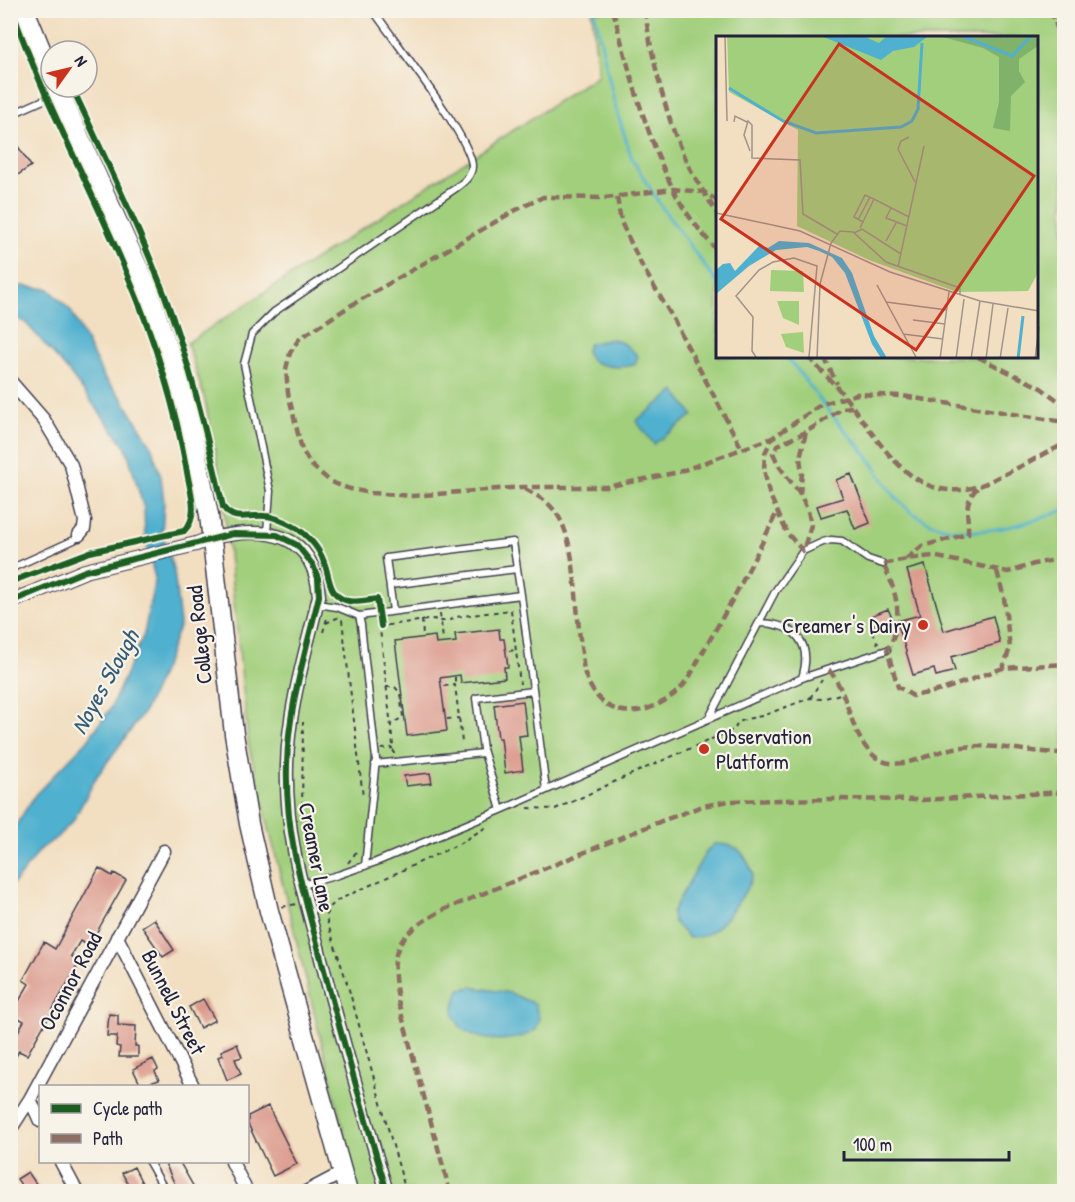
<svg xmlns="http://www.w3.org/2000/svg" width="1075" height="1202" font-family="'Patrick Hand',sans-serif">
<rect width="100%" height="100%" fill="#f7f3e8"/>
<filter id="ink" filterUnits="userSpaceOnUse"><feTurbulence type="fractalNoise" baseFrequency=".0167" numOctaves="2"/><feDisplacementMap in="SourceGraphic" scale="12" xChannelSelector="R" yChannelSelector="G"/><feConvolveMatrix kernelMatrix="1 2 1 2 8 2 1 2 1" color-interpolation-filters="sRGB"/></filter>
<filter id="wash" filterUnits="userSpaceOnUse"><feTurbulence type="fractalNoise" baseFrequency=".008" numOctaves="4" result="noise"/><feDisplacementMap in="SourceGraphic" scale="24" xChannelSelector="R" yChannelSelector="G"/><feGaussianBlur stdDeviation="1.35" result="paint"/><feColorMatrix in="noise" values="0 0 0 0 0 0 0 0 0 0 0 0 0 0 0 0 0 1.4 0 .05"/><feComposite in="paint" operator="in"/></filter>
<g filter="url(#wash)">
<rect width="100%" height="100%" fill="#f2dec0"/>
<path fill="#a1cf7c" stroke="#62785c" stroke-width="1.5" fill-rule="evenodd" d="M592 11H1064V1191H358L249 747 222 487 204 396 187 343 598 75ZM718 38H1038V357H718Z"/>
<path fill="#50b0cf" stroke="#396985" stroke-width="1.5" d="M10 282 13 285 49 289 71 311 105 379 122 398 151 445 161 477 164 502 162 533 174 571 180 624 166 663 144 712 97 776 73 821 56 838 41 849 11 887V833L35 795 87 741 110 709 144 634 155 578 145 538 144 509 126 447 68 371 26 323 11 315Z
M613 339 626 345 638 356 635 364C620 369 606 367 591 361L586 351 588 344Z
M675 391 693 415 654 444 636 421Z
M714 844C739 843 744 852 753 874 747 892 725 925 707 934 701 938 695 938 689 938L673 921 672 912 706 852Z
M472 987 510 993 535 1004 539 1018 536 1030C505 1051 431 1038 461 989Z"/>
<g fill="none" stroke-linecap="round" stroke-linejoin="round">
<path stroke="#50b0cf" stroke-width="3" d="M594 10 615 105 632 159 661 206 718 284
M786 357C803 375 816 396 832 415 843 429 857 442 868 457 879 472 887 488 900 502 946 548 1011 530 1064 510"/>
</g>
<g id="blocks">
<path fill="#db998c" d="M17 145 31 166 10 180V149Z
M851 474 870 523 855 529 847 509 821 517 817 506 843 498 836 480Z
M925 565 944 631 993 616 1000 643 951 657 955 671 936 676 934 669 913 675 897 621 920 615 907 570Z
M888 609 894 622 876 629 871 616Z
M499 629 500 639H504L508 667H504L505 678 461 683 460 675 440 678 447 731 407 736 395 641 435 636 436 644 456 642 455 634Z
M523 701 527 735 519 736 523 770 505 773 501 738H498L494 705Z
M430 773 432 783 406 786 404 776Z
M99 868 112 876 114 873 126 880 89 946 80 941 71 956 80 961 27 1055 19 1051 10 1066V1046L24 1021 10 1013V996L19 1001 29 984 23 980 44 942 55 949Z
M154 919 174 950 163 957 142 927Z
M203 999 215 1020 200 1028 189 1007Z
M109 1014 118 1015V1025L136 1026 135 1046H138V1057H119L120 1047 116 1046 117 1036H107Z
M237 1044 242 1057 235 1059 241 1074 227 1080 218 1057 223 1055 221 1051Z
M153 1059 158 1069 155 1071 159 1080 141 1086 133 1069Z
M268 1106 297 1164 273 1176 248 1124V1116Z
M164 1161H179L196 1191H178Z
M134 1167 146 1191H132L122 1173Z
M28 1172 41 1191H25L17 1179Z"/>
</g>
</g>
<g filter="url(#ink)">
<use href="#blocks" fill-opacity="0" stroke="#413e4f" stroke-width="1.5"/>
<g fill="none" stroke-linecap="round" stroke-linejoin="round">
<g stroke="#413e4f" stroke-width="9">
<path id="service" d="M10 115 57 94
M267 533 270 491 244 364 252 334 274 312 456 188C464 182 472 176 472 166 472 139 392 38 373 10
M10 569 74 540 79 536
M390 585 517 569
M317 604 337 607 359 616 361 625 376 759 365 866
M393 611 386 558 513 542 521 595
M359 616 521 595 546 790
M760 623C795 624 813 642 802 678
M709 718 776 590 803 551 823 542 831 540 842 541 868 559 883 564
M375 764 483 753
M501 810 483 749 476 698 533 691
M302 885 338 875 376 862 501 810 802 678 887 650
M149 1162 166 1192"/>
</g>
<g stroke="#413e4f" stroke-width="15">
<path id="minor" d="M10 381 44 420 71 465 85 521 84 529 79 535
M212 538C266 526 314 531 319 596 306 651 288 708 287 765 285 831 301 884 318 947 339 1029 363 1110 387 1192
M117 937 193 1086
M30 1099 40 1121
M10 1130 30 1099 164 851
M61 1162 77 1192
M232 1162 247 1192
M306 1192 342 1173"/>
</g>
<g stroke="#413e4f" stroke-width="16">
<path id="tertiary" d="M10 602 85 571 196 544 212 538"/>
</g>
<g stroke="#413e4f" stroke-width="21">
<path id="primary" d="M25 10 51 73
M57 87 148 289 175 369 190 422 209 515 234 734 249 824 269 911 348 1192"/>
</g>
<path stroke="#413e4f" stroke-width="2" stroke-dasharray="4.5 4.5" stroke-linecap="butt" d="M440 614 443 639
M422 620 423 636
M326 623 339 617 342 620 363 797
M875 626 871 628 878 644
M323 632 328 615
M509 651 516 650
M455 677V685
M444 686 455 685 462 742
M386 687H395L400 693 403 717 390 725
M810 698 822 680
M447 719 459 718
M381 749 393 748
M394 754 380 629 381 626 434 619C440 622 450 622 455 617L511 610 520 684
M528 808 555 809 574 801 616 781 723 734 735 729 737 723 746 719 762 716 810 698 821 699 844 693
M302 815 303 722
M348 863 357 851
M309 866 313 869 320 870
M282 907 296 904
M406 1192 348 986 326 918 329 908 338 900 457 845 488 826"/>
<use href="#service" stroke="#fff" stroke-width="6"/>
<use href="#minor" stroke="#fff" stroke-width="12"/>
<use href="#tertiary" stroke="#fff" stroke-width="14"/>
<use href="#primary" stroke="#fff" stroke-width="18"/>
<path stroke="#8d6e63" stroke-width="4.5" stroke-dasharray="9 4.5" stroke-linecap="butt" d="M613 10C629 71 645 132 673 189 684 212 701 232 718 252
M645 10C650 51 665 112 681 150 691 173 705 194 718 215
M1051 10 1059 34 1064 63
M617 197 621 222 642 266 671 315 742 449
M718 201 704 192 673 189 605 198 543 197 514 211 350 306 299 339 290 353 286 369 288 393 302 450 311 465 331 482 350 489 371 493 413 496 522 487H606L679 472 772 438
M808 357C820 370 834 383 845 397 879 439 912 508 978 486 987 484 995 478 1003 475 1024 465 1044 454 1064 444
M824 357 837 384
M978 357 1041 388 1064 405
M852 407 843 408 806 432 800 458 802 473 800 494 808 511 811 525 803 551 787 533 769 493 764 469 765 453 772 438 822 404 857 394 902 396 1064 422
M525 489C537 495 549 502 557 514 578 545 575 614 582 653 583 661 583 672 587 679 593 694 603 706 618 710 640 716 664 704 680 689 690 679 697 662 704 650 730 605 755 559 777 512
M800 494 779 466 773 453 778 445 806 432
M1064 558 1034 564 1008 572 933 556 906 559 883 564C897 591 905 623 887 650L898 687 913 696 942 690 1003 668 1064 664
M906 559 922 546 968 534C969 513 962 504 978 487
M997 571 1004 598 1010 648 1003 668
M829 670C850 695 849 733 872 754 896 777 929 752 955 748 991 742 1028 753 1064 753
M450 1192 399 1005C389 950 393 937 443 910L664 820 703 806 729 801 831 799 922 800 1064 792"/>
<g stroke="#f7f3e8" stroke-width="10">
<path id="cycleway" d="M72 87C104 156 138 225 165 296 190 364 207 435 223 507 234 523 248 514 265 516 272 516 280 520 287 523 303 530 318 545 324 562 330 577 328 594 345 600 355 604 368 600 377 599L381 626
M10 582 90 552 184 531C200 516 190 491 187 472 175 405 154 338 128 276 91 187 44 102 12 10
M10 602 85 571 233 534 277 535 297 545 313 565 318 578 319 596C306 651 288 708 287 765 285 831 301 884 318 947 339 1029 363 1110 387 1192"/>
</g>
<use href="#cycleway" stroke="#1b5e20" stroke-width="6"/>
</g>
</g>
<g fill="#c8321e" stroke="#f7f3e8" stroke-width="2">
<circle cx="923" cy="625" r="6"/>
<circle cx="704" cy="749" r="6"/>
</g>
<g text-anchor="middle" stroke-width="4.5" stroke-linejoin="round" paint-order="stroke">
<g font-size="22" fill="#22223b" stroke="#f7f3e8" text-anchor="end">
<text x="911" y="633">Creamer's Dairy</text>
<text x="716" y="744" text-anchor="start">Observation<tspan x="716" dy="25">Platform</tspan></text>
</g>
<g font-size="22" fill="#22223b" stroke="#f7f3e8">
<text transform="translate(199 635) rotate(-96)" y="8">College Road</text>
<text transform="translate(317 857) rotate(79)" y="8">Creamer Lane</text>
<text transform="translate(70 981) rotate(-62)" y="8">Oconnor Road</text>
<text transform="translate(174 1002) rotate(63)" y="8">Bunnell Street</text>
</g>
<g font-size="24" font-style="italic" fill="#345b76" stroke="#f7f3e8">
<text transform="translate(105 682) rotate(-61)" y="8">Noyes Slough</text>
</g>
</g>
<g transform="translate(716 36)">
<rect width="322" height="322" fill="#f2dec0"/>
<path d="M11 0H322L323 235 312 255 241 256 153 224 81 190 82 94 13 56ZM55 234 87 235 88 256 54 255ZM61 265H83V289L67 282ZM87 296 88 317 70 311 65 298Z" fill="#a1cf7c"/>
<path d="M223 0H322V10L303 23V35L309 46 295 60 294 95 277 92 283 66V21L267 12Z" fill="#80b26c"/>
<path d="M105 0H147L163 7 171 0H212L198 11 177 15 165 24ZM63 205 93 207 126 222 136 237 158 300 171 322H165L156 308 129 237 116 221 103 215 91 211 60 214 33 230 0 258V234L7 228 14 227 19 235 44 209 52 212Z" fill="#50b0cf"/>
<path fill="none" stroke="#50b0cf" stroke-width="3" d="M246 0 296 20 315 0M13 52 67 85 100 97 185 91 196 85 202 73 206 7M302 323 307 280"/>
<path fill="none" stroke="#9f938b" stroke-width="1.5" d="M9 0 11 85M18 86 19 80 31 86M193 101 185 105 182 113 199 146M34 115 28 99 32 85 36 89V122L84 124 87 178 121 198M175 172 170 182 191 190M0 177 84 195 174 236 264 265 323 275M142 184 154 161M147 186 138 181 149 159 158 163M144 192 158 163 193 181M138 197 146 193 185 218M170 205 180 187M182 231 208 110M161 249 201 323M170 266 231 274M197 284 229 288M187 298 227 303M40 321 36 315 37 281 20 260 43 234 57 226 78 222 101 230 93 321M40 322 134 323M101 323 104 248 115 207 124 195 137 196 170 226 244 252V258M224 323 233 256M240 323 248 263M255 323 264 265M270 323 277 268M284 323 292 272M319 323 323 291"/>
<path fill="#c8321e" fill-opacity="0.15" stroke="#c8321e" stroke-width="3" d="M123 8 318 140 200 314 5 183Z"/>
<rect width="322" height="322" fill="none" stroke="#22223b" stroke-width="3"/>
</g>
<rect width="1075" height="1202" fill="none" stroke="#f7f3e8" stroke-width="36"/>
<rect x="39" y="1085" width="210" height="78" fill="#f7f3e8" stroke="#a29fa3" stroke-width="1.5"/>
<rect x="51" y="1104" width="30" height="9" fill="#1b5e20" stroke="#a29fa3" stroke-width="1.5"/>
<text x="93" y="1115" font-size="18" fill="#22223b">Cycle path</text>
<rect x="51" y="1134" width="30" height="9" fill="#8d6e63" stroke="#a29fa3" stroke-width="1.5"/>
<text x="93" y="1145" font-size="18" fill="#22223b">Path</text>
<g transform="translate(69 69) rotate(56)"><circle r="28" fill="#f7f3e8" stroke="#a29fa3" stroke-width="1.5"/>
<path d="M0-4.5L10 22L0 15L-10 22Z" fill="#c8321e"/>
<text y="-9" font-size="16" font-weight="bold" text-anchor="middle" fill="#22223b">N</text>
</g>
<path d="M844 1151v9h165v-9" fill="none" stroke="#22223b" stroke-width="3"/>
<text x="853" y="1151" font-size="18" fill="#22223b" stroke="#f7f3e8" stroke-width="4.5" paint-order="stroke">100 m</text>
</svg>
